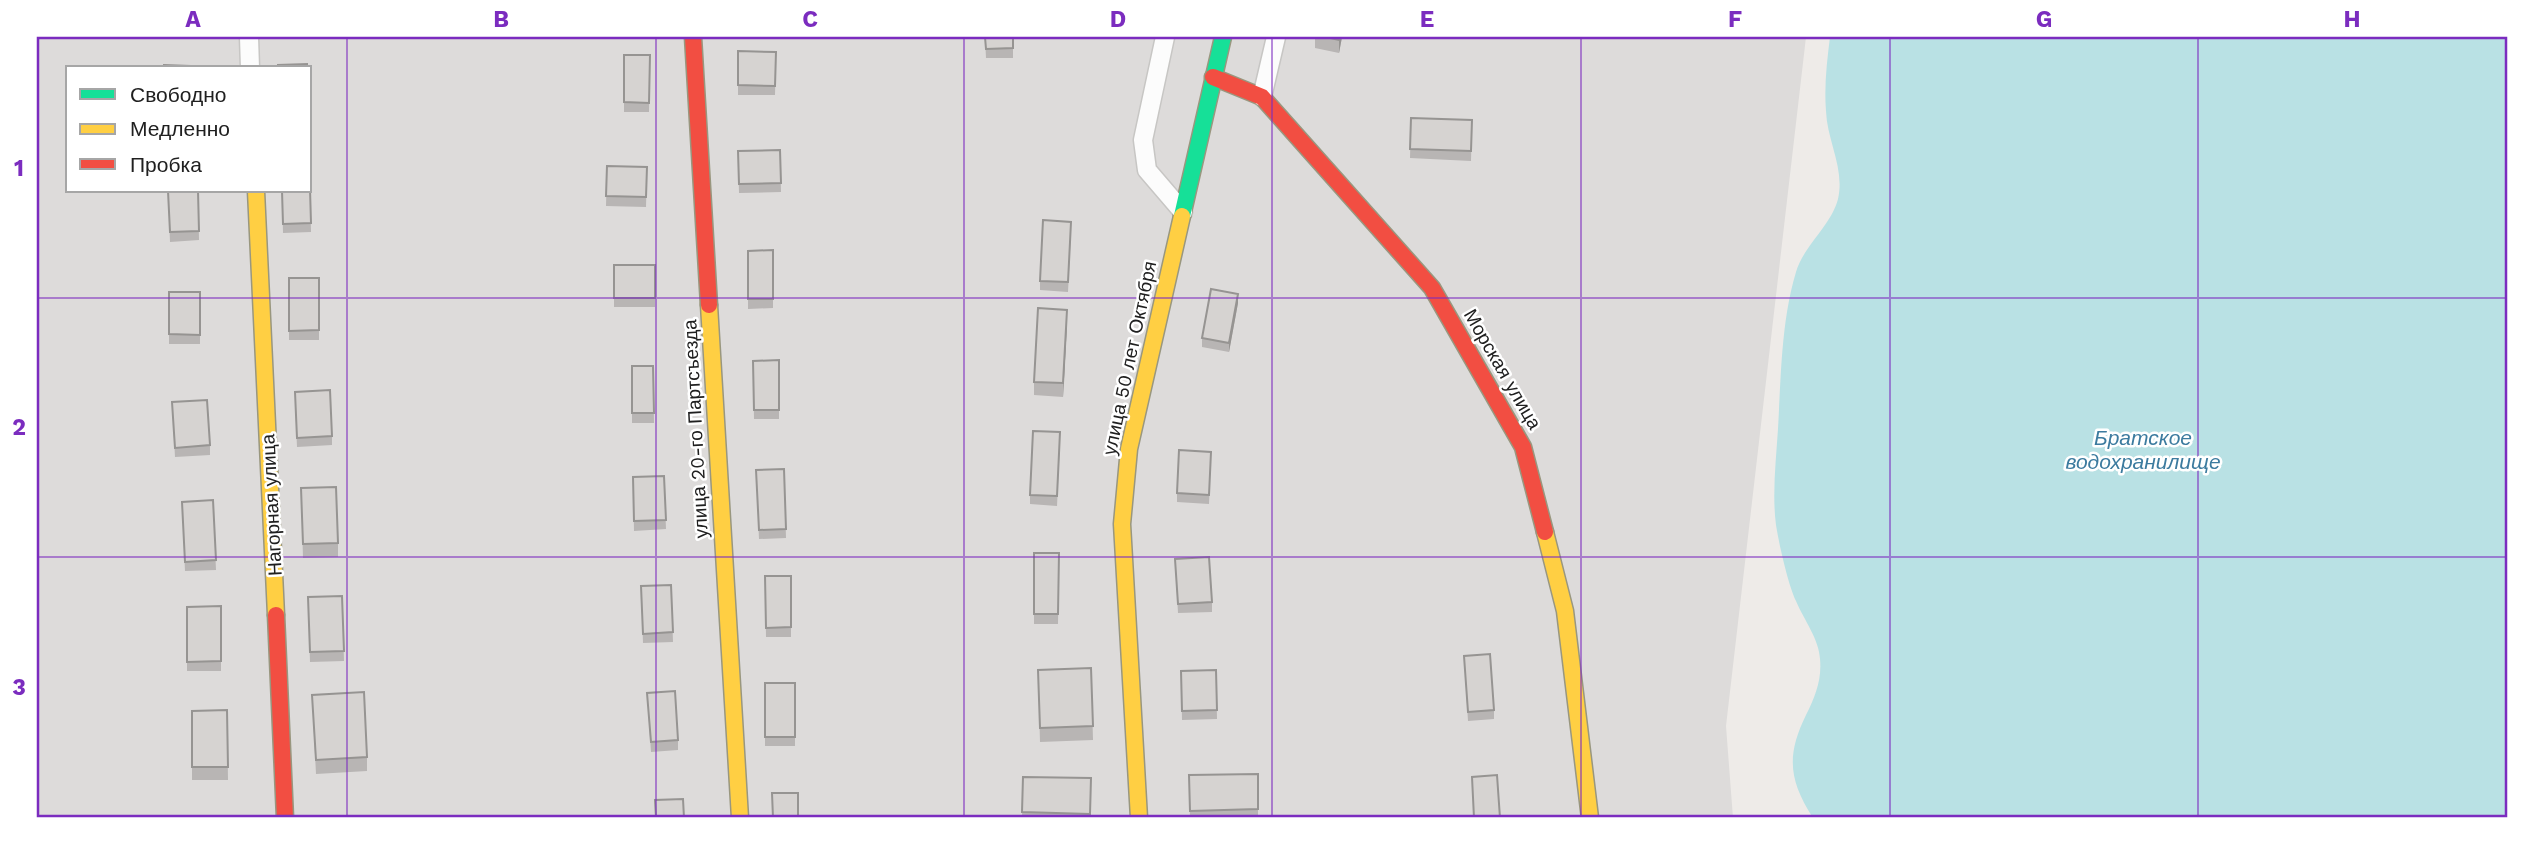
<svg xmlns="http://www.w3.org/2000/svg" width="2545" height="855" font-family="'Work Sans',sans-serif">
<rect width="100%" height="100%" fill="#eeebe8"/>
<path fill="#dddbda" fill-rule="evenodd" d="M37 37H1806L1726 726 1733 818H37ZM68 68H310V191H68Z"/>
<path fill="#b9e1e4" d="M1830 37H2508V818H1813C1789 780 1786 756 1806 715 1815 697 1822 680 1820 659 1819 639 1804 620 1796 601 1788 584 1779 544 1776 525 1772 494 1776 460 1778 429 1781 378 1781 322 1796 272 1804 245 1831 226 1838 199 1845 168 1827 141 1826 111 1824 86 1827 61 1830 37Z"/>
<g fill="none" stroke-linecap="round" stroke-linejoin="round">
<g stroke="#c7c6c4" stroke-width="21">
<path id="street" d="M249 37 250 68
M1165 37 1143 140 1147 170 1183 212
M1262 97 1276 37"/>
</g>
<g stroke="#99977f" stroke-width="19">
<path id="fast" d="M1182 216 1223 37"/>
</g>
<g stroke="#99977f" stroke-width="19">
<path id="slow" d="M256 191 276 615
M709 305 740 818
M1545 532 1565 611 1590 818
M1139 818 1122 524 1129 449 1182 216"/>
</g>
<g stroke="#99977f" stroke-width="19">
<path id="jam" d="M693 37 709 305
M1213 77 1262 97 1432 288 1523 447 1545 532
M276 615 285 818"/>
</g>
<use href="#street" stroke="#fcfcfc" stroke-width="18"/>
<use href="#fast" stroke="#16e098" stroke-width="16"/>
<use href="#slow" stroke="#ffcf43" stroke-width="16"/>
<use href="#jam" stroke="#f24e42" stroke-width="16"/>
</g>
<path fill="#b8b5b4" d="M985 37H1013V58H986Z
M1315 37H1342L1339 53 1315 48Z
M738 51 776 52 775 95H738Z
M624 55H650L649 112H624Z
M1411 118 1472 120 1471 161 1410 158Z
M780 150 781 192 739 193 738 151Z
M607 166 647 167 646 207 606 206Z
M310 189 311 232 283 233 282 191Z
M168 191H198L199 240 170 242Z
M1071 231 1068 292 1040 290V281Z
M773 250V308L748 309V251Z
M614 265H655V307H614Z
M289 278H319V340H289Z
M169 292H200V344H169Z
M1238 303 1229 352 1202 347V338Z
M1067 324 1063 397 1034 395V382Z
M779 360V419H754L753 361Z
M632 366H653L654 423H632Z
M295 401 332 436V445L297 447Z
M172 402 210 445V455L175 457Z
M1060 442 1057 506 1030 504V495Z
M1211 452 1209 504 1177 502V493Z
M784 469 786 538 759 539 756 470Z
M664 476 666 529 634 531 633 477Z
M301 488 338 543V557L303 558Z
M213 500 216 570 185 571 182 502Z
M1034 553H1059L1058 624H1034Z
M1175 559 1212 602V612L1178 613Z
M765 576H791V637H766Z
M671 585 673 642 643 643 641 586Z
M342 596 344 661 310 662 308 597Z
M221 606V671H187V607Z
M1464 656 1494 710V719L1468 721Z
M1091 668 1093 740 1040 742 1038 670Z
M1216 670 1217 719 1182 720 1181 671Z
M765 683H795V746H765Z
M647 693 678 740V750L651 752Z
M312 695 367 757V771L316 774Z
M227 710 228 780H192V711Z
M1258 774V818H1190L1189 775Z
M1023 777 1091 778 1090 818H1022Z"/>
<path fill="#969492" d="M1339 37H1342L1339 53Z
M1238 294V303L1229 352V343Z
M1067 310V324L1063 397V383Z"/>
<path fill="#d6d3d1" stroke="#969492" stroke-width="2" d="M985 37H1013V48L986 49Z
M1326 37H1339V40Z
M738 51 776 52 775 86 738 85Z
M624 55H650L649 103 624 102Z
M307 64V68H278V65Z
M164 65 190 66V68H164Z
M1411 118 1472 120 1471 151 1410 149Z
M780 150 781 183 739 184 738 151Z
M607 166 647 167 646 197 606 196Z
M310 189 311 223 283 224 282 191H310Z
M168 191H198L199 231 170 232Z
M1043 220 1071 222 1068 282 1040 281Z
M773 250V299H748V251Z
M614 265H655V298H614Z
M289 278H319V330L289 331Z
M1211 289 1238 294 1229 343 1202 338Z
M169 292H200V335L169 334Z
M1038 308 1067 310 1063 383 1034 382Z
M779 360V410H754L753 361Z
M632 366H653L654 413H632Z
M330 390 332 436 297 438 295 392Z
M207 400 210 445 175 448 172 402Z
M1033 431 1060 432 1057 496 1030 495Z
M1179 450 1211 452 1209 495 1177 493Z
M784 469 786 529 759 530 756 470Z
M664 476 666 520 634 521 633 477Z
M336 487 338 543 303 544 301 488Z
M213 500 216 560 185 562 182 502Z
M1034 553H1059L1058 614H1034Z
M1209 557 1212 602 1178 604 1175 559Z
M765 576H791V627L766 628Z
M671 585 673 632 643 634 641 586Z
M342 596 344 651 310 652 308 597Z
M221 606V661L187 662V607Z
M1490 654 1494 710 1468 712 1464 656Z
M1091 668 1093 726 1040 728 1038 670Z
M1216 670 1217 710 1182 711 1181 671Z
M765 683H795V737H765Z
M675 691 678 740 651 742 647 693Z
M364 692 367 757 316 760 312 695Z
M227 710 228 767H192V711Z
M1258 774V809L1190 811 1189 775Z
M1497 775 1500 818H1474L1472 777Z
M1023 777 1091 778 1090 814 1022 812Z
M772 793H798V818H773Z
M683 799 684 818H656L655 800Z"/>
<path fill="none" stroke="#7b2cbf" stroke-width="2" stroke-opacity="0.55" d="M347 37V818M656 37V818M964 37V818M1272 37V818M1581 37V818M1890 37V818M2198 37V818M37 298H2508M37 557H2508"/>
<g text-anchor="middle" stroke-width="5" stroke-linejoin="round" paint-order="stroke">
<g font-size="19" fill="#202020" stroke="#fff">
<text transform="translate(1129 358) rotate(-78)" y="7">улица 50 лет Октября</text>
<text transform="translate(1503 369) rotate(60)" y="7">Морская улица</text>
<text transform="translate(695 429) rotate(-93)" y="7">улица 20-го Партсъезда</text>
<text transform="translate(271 505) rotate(-93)" y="7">Нагорная улица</text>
</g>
<g font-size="21" font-style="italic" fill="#3c7b9f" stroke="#fff">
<text x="2143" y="445">Братское<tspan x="2143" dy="24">водохранилище</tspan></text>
</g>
</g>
<rect width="2545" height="855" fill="none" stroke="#ffffff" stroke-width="77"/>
<rect x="66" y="66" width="245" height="126" fill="#ffffff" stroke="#a6a6a6" stroke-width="2"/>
<rect x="80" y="89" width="35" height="10" fill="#16e098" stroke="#a6a6a6" stroke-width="2"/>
<text x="130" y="102" font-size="21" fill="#202020">Свободно</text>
<rect x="80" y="124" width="35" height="10" fill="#ffcf43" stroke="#a6a6a6" stroke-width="2"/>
<text x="130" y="136" font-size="21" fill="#202020">Медленно</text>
<rect x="80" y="159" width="35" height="10" fill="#f24e42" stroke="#a6a6a6" stroke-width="2"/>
<text x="130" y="172" font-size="21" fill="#202020">Пробка</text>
<rect x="38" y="38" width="2468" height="778" fill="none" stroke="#7b2cbf" stroke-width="2.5"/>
<g font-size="23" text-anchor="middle" font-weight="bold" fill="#7b2cbf">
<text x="193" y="27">A</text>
<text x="501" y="27">B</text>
<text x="810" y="27">C</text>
<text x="1118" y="27">D</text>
<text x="1427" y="27">E</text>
<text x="1735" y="27">F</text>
<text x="2044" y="27">G</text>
<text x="2352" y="27">H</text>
<text x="19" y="176">1</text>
<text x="19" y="435">2</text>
<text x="19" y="695">3</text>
</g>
</svg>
